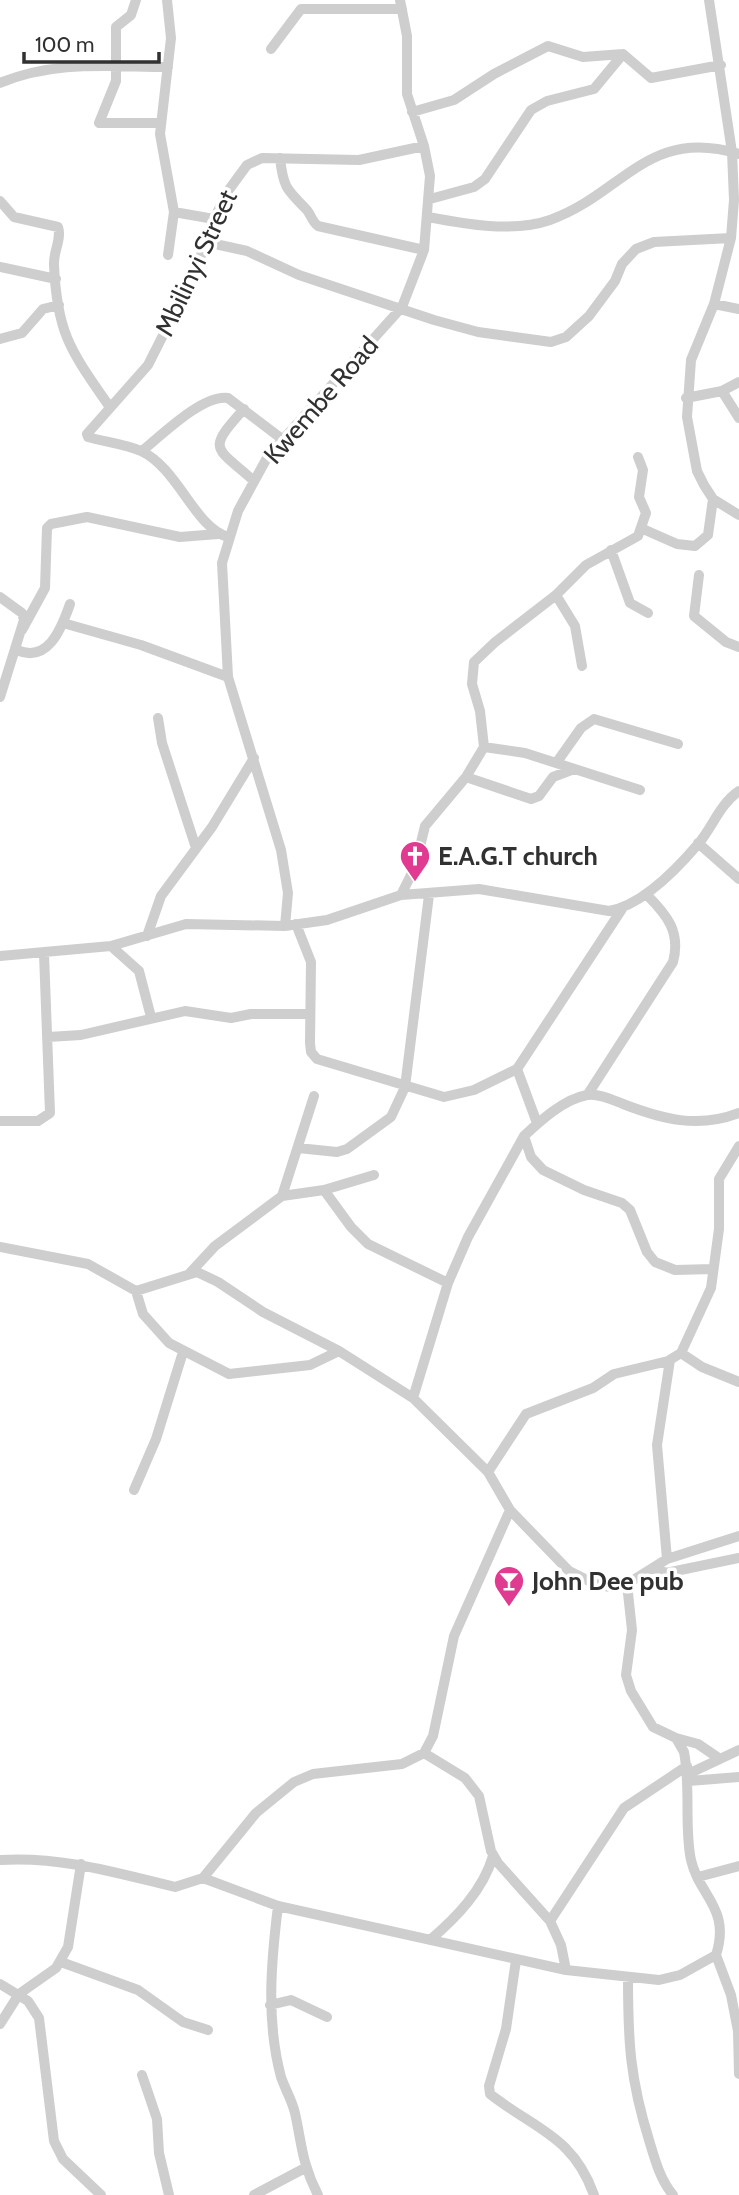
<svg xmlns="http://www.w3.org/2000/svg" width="739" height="2195" font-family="Cabin,sans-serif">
<rect width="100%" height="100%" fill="#fff"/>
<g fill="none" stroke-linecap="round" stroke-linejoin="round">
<path stroke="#cecece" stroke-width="10" d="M136 0 131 15 116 27V81L99 123H161
M167 0 171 38 160 134 174 212 168 255
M709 0 732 152 734 200 731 238 714 304 691 360 687 417 697 471 704 485 713 499 739 515
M271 49 301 9H402
M0 83C55 60 109 67 168 67
M412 112 454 100 494 74 548 46 583 57 623 54 651 78 721 65
M280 158C283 186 286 189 305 208 311 213 311 221 318 226L424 250
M430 199 474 187 485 179 531 110 547 101 594 89 623 54
M0 201 14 217 58 227C62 239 53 252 54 265 57 334 71 351 109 406
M174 212 214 219
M428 217C465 224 513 233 550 220 623 194 648 126 739 154
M206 242 247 251 299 275 434 320 478 332 551 342 566 337 589 316 615 281 622 264 636 249 654 242 731 238
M0 267 56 279
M714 304 739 309
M0 339 22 333 43 309 59 305
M722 391 739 418
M686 398 722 391 739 382
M244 409C206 451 215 446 254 481
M142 451C162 435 203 394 228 398L282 439
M643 529 677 544 695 546 708 535 713 499
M228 537C195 528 178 468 141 451 125 444 105 442 88 437L87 434 148 365 195 272 214 219 228 191 247 165 262 158 359 160 424 146
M611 550 630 603 648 613
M699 575 694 616 726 642 739 647
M556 595 575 626 582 666
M0 597 22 613 24 620 0 697
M63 623 141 645 228 677
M22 630 45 588 47 528 51 524 87 517 180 537 218 534
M15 649C47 665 61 630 70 604
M158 718 162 743 196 848
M484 747 525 753 640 790
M557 762 581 728 594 719 678 744
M466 777 531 799 539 796 553 777 574 769
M698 843 739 879
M401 895 415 867 425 826 466 777 484 747 480 711 472 684 474 662 494 643 556 595 586 565 638 536 646 513 639 497 643 470 638 457
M296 924 311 962 310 1043 311 1052 317 1059 444 1097 474 1090 517 1069
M285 926 288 893 281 850 228 677 222 563 238 511 268 456 402 307 424 250 430 176 424 146 407 94V36L400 0
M147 936 161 896 212 827 254 758
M111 946 139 971 151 1017
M0 956 111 946 186 924 285 926 327 920 401 895 479 889 609 911C643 905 677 869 699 843 713 826 720 804 739 791
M48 1037 81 1035 185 1011 231 1018 251 1014H310
M588 1094 673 962C681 932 667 915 647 895
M0 1121H38L50 1113 44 954
M537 1123 517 1069 622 909
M524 1136 531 1157 543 1170 584 1190 622 1203 630 1210 647 1252 655 1262 675 1270 713 1269
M298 1148 337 1152 347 1149 391 1117 405 1087 429 895
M324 1190 351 1227 368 1244 448 1283
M282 1196 314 1096
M0 1247 88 1264 136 1291 197 1272 218 1282 263 1312 339 1351 413 1398 488 1472 510 1510 569 1571 593 1583 609 1587 627 1584 667 1559 739 1536
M190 1273 215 1246 282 1196 324 1190 374 1175
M136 1291 143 1314 169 1343 229 1374 310 1365 339 1351
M681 1353 702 1367 739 1382
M413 1398 448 1283 468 1237 524 1136C540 1121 564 1099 587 1095 599 1093 613 1100 623 1104 662 1119 698 1129 739 1113
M488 1472 526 1414 593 1388 614 1374 668 1361 681 1353 711 1288 719 1229V1179L739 1146
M134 1490 156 1439 183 1352
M667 1559 657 1445 670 1360
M653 1568 666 1573 739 1558
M676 1738 698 1744 720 1759
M424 1753 465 1778 479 1796 491 1851 498 1863 550 1921 561 1945 566 1970
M688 1774 739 1750
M689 1781 739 1777
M0 1860C60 1856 117 1873 175 1887L203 1878 256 1813 294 1782 313 1774 402 1764 424 1753 433 1736 454 1636 510 1510
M698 1877 739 1866
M203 1878 278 1906 566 1970 659 1980 680 1975 716 1955C731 1908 699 1896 691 1860 684 1828 691 1788 684 1752L676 1738 653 1727 631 1691 626 1675 632 1630 627 1584
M278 1906C271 1963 266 2021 281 2077 285 2089 292 2100 295 2113 302 2145 302 2164 318 2195
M550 1921 624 1808 687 1766
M430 1940C457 1917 483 1890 493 1856
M716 1955 731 1995 738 2031 739 2074
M516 1960 506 2029 489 2086 490 2094C536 2130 573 2136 594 2195
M61 1962 138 1990 183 2022 208 2030
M628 1978C628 2042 630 2079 649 2140 655 2160 660 2179 673 2195
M0 1984 28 2001 39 2018 54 2141 63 2159 101 2195
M270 2005 291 2000 327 2017
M0 2024 19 1994 56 1968 68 1947 81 1864
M142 2075 157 2119 159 2153 169 2195
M254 2195 305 2168"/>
</g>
<defs>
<g id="church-pin" transform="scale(1.575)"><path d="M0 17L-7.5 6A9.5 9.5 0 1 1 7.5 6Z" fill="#e03b91" stroke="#fff"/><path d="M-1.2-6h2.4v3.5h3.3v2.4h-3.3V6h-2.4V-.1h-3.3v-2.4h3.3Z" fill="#fff"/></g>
<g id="bar-pin" transform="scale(1.575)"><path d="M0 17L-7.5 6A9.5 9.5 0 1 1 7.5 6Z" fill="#e03b91" stroke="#fff"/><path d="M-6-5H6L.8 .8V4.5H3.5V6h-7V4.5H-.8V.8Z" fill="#fff"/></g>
</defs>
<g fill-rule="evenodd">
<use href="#church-pin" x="415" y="856"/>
<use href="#bar-pin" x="509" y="1581"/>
</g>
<g text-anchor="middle" stroke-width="7" stroke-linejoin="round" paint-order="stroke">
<g font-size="26" fill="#313131" stroke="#fff">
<text transform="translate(196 263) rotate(-65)" y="9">Mbilinyi Street</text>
<text transform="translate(321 400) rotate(-49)" y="9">Kwembe Road</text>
</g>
<g font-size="26" font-weight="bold" fill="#313131" stroke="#fff" text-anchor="start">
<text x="438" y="865">E.A.G.T church</text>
<text x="532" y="1590">John Dee pub</text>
</g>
</g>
<path d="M24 52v10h135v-10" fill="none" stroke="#313131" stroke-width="3.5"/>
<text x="35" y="52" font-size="21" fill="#313131" stroke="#ffffff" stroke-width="5" paint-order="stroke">100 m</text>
</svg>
